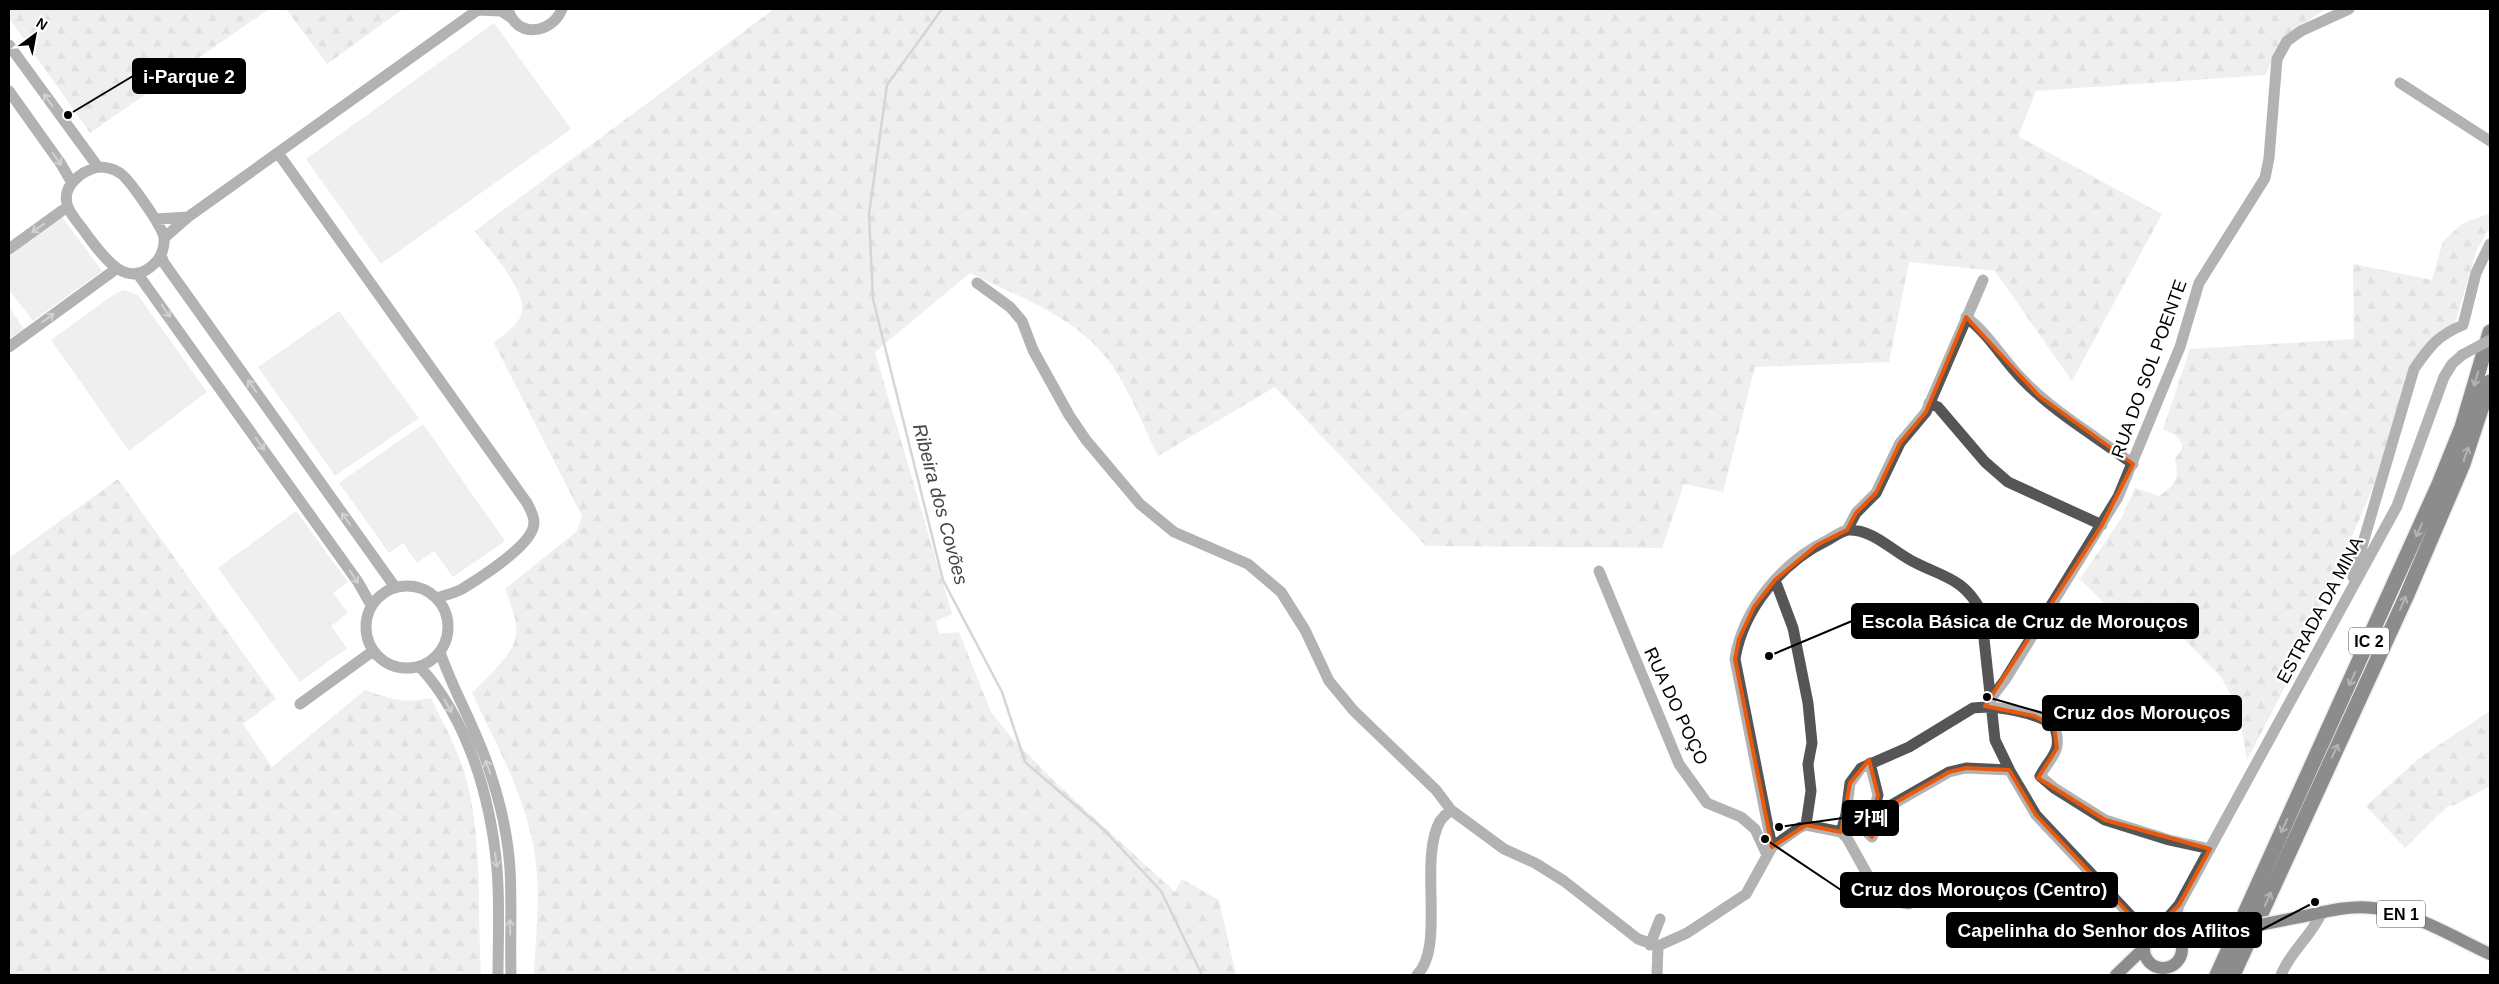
<svg xmlns="http://www.w3.org/2000/svg" width="2499" height="984" font-family="Arial,'Noto Sans KR',sans-serif">
<defs>
<pattern id="forest-firs" width="22" height="20" patternUnits="userSpaceOnUse" patternTransform="scale(1.25)"><rect width="22" height="20" fill="#dcdcdc"/><path d="M5 1l3.5 6h-7zM16 11l3.5 6h-7z" fill="#bbb"/></pattern>
</defs>
<rect width="100%" height="100%" fill="#fff"/>
<path fill="#dcdcdc" d="M494 23 571 129 381 264 306 159Z
M62 217 102 271 33 321 9 290V255Z
M124 290 138 295 207 392 129 451 51 340 113 295Z
M9 307 24 329 9 339Z
M339 311 419 418 335 476 258 367Z
M423 424 505 541 453 577 434 551 417 563 403 543 389 553 339 483Z
M296 511 348 582 333 593 348 613 331 626 347 648 300 682 218 568Z"/>
<path fill="url(#forest-firs)" d="M9 9H269L90 133 9 18Z
M286 9H403L327 64Z
M774 9H2326L2286 35 2265 75 2036 91 2018 136 2162 214 2072 381 1995 271 1909 262 1889 362 1755 367 1723 492 1684 484 1662 548 1426 546 1275 387 1158 456C1142 424 1129 388 1108 360 1076 316 1016 296 970 273L875 352 952 614 936 621 939 634 959 632 991 712 1011 737 1057 784 1175 892 1182 879 1219 900 1236 975H534C536 934 541 890 534 849 524 794 496 743 472 693 484 680 515 653 516 635 518 619 510 604 505 589L577 531 582 516 494 343C503 335 517 326 521 315 530 293 488 249 475 231Z
M2490 213V228L2477 249 2455 323 2444 328 2426 343 2415 359 2383 464 2298 662 2247 760 2238 709 2221 677 2165 619 2132 626 2107 606 2080 579 2122 517 2135 488 2159 496C2175 485 2180 479 2175 459L2182 449V443L2175 435 2163 429 2190 349 2354 339 2353 264 2432 280 2443 241 2462 224Z
M118 479 276 699 243 724 272 767 365 690C391 699 403 704 431 698 444 725 460 753 467 782 483 844 477 912 481 975H9V558Z
M2490 711V786L2455 805 2448 806 2405 848 2366 806 2418 759Z"/>
<g fill="none" stroke-linecap="round" stroke-linejoin="round">
<path stroke="#a3a3a3" stroke-width="2.5" d="M942 9 887 85 869 214 873 299 943 580 1002 692 1025 762 1103 829 1161 891 1202 975"/>
<g stroke="#dbdbdb" stroke-width="15">
<path id="major" d="M2305 916C2327 911 2351 905 2373 908 2412 911 2455 938 2490 954
M2144 949a19 19 0 1 1 38 0a19 19 0 1 1-38 0Z
M2175 935 2203 936
M2116 975 2143 949"/>
</g>
<g stroke="#dbdbdb" stroke-width="18">
<path id="highway" d="M2217 975 2439 484 2462 427 2490 332
M2233 975 2406 597 2463 464 2490 382"/>
</g>
<path stroke="#555" stroke-width="11" d="M508 9C516 39 552 34 562 9
M477 10 501 11 513 19
M9 45 98 167
M2400 83 2490 141
M9 91 61 164 72 183
M278 153 527 503C531 511 536 519 533 528 527 548 480 578 462 589 455 593 445 595 437 598
M98 167C106 167 113 168 120 173 129 179 163 227 164 238 165 246 161 258 155 263 127 292 103 256 87 235 82 227 71 216 68 207 60 186 82 171 98 167Z
M156 219 188 217
M164 238 188 217 479 9
M9 249 67 207
M161 255 164 263 395 587
M137 273 358 582 371 605
M977 283 1010 307 1022 321 1033 350 1069 415 1086 440 1140 504 1174 532 1248 564 1281 592 1305 630 1329 681 1354 711 1436 790 1451 810 1504 849 1535 863 1564 881 1638 939 1658 946
M1966 317C1989 334 2003 360 2023 380 2055 413 2097 437 2133 464
M9 347 116 269
M1929 403 1938 407 1985 462 2008 482 2102 525
M1847 530 1856 513 1876 493 1900 443 1926 412 1983 280
M1599 571 1679 764 1707 803 1741 817 1755 829 1767 855
M2353 577 2414 369C2429 347 2438 335 2463 325L2476 273 2490 244
M1775 580 1793 628 1808 703 1812 743 1808 764 1811 791 1806 825
M366 627a41 41 0 1 1 82 0a41 41 0 1 1-82 0Z
M440 652C454 693 477 730 490 772 500 802 508 836 510 869 512 904 510 940 511 975
M420 667C468 719 491 799 497 869 500 904 498 940 498 975
M1992 697 2005 680 2118 497 2180 347 2199 283 2265 178 2269 158 2277 59 2287 41 2301 31 2349 9
M300 704 373 651
M1870 763 1878 795 1868 833 1872 837 1886 808 1949 772 1966 768 2009 770
M1841 832 1846 814 1850 783 1861 768 1909 747 1973 708C1995 705 2036 712 2054 726 2064 751 2050 757 2040 776L2054 788 2105 820 2169 840 2210 849
M1841 832 1847 838 1881 899 1909 904
M1772 847 1735 659C1743 609 1782 562 1828 540 1833 537 1842 531 1848 530 1874 529 1894 553 1916 563 1946 578 1964 579 1981 611L1995 740 2010 771 2036 815 2149 935
M2156 931 2179 905 2397 506 2444 377 2452 364 2462 355
M2173 933 2178 909
M1650 945 1660 919
M1658 946 1687 933 1746 894 1772 847 1799 828 1806 825 1841 832
M1417 975C1446 946 1418 861 1440 821 1443 817 1447 813 1451 810
M1657 975 1658 946
M2281 975C2291 950 2311 937 2322 912"/>
<use href="#major" stroke="#000" stroke-width="12"/>
<use href="#highway" stroke="#000" stroke-width="15"/>
<g stroke="#dbdbdb" stroke-width="15" stroke-linecap="butt">
<path id="major-bridge" d="M2203 936 2305 916"/>
</g>
<path stroke="#555" stroke-width="11" d="M2462 355 2490 340"/>
<use href="#major-bridge" stroke="#000" stroke-width="12"/>
</g>
<defs><path id="oneway-shaft" d="M-6 0H5M1.5-3L5.5 0L1.5 3" fill="none" stroke-width="1.6" stroke-linecap="round" stroke-linejoin="round" transform="scale(1.25)"/></defs>
<g stroke="#999">
<use href="#oneway-shaft" transform="translate(48 100) rotate(-126)"/>
<use href="#oneway-shaft" transform="translate(57 159) rotate(55)"/>
<use href="#oneway-shaft" transform="translate(38 228) rotate(145)"/>
<use href="#oneway-shaft" transform="translate(166 311) rotate(55)"/>
<use href="#oneway-shaft" transform="translate(48 318) rotate(-36)"/>
<use href="#oneway-shaft" transform="translate(252 386) rotate(-126)"/>
<use href="#oneway-shaft" transform="translate(260 444) rotate(55)"/>
<use href="#oneway-shaft" transform="translate(346 519) rotate(-126)"/>
<use href="#oneway-shaft" transform="translate(354 577) rotate(56)"/>
<use href="#oneway-shaft" transform="translate(448 706) rotate(61)"/>
<use href="#oneway-shaft" transform="translate(488 767) rotate(-110)"/>
<use href="#oneway-shaft" transform="translate(496 860) rotate(83)"/>
<use href="#oneway-shaft" transform="translate(510 927) rotate(-91)"/>
</g>
<g stroke="#595959">
<use href="#oneway-shaft" transform="translate(2476 379) rotate(107)"/>
<use href="#oneway-shaft" transform="translate(2466 454) rotate(-71)"/>
<use href="#oneway-shaft" transform="translate(2419 530) rotate(114)"/>
<use href="#oneway-shaft" transform="translate(2403 603) rotate(-66)"/>
<use href="#oneway-shaft" transform="translate(2352 679) rotate(114)"/>
<use href="#oneway-shaft" transform="translate(2335 751) rotate(-65)"/>
<use href="#oneway-shaft" transform="translate(2284 826) rotate(115)"/>
<use href="#oneway-shaft" transform="translate(2268 899) rotate(-66)"/>
</g>
<path d="M0 0H2499V984H0ZM1966 317 2039 396 2133 464 2102 525 1985 706 2034 716 2054 726 2057 748 2038 778 2054 788 2105 820 2210 849 2179 905 2149 935 2036 815 2009 770 1966 768 1949 772 1886 808 1872 837 1868 833 1878 795 1869 760 1850 783 1841 832 1806 825 1772 847 1735 659 1739 639 1754 607 1775 580 1817 545 1847 530 1856 513 1876 493 1900 443 1926 412Z" fill="#fff" fill-opacity=".55" fill-rule="evenodd"/>
<path fill="none" stroke="#e8590c" stroke-width="4" stroke-linejoin="round" d="M1966 317 2039 396 2133 464 2102 525 1985 706 2034 716 2054 726 2057 748 2038 778 2054 788 2105 820 2210 849 2179 905 2149 935 2036 815 2009 770 1966 768 1949 772 1886 808 1872 837 1868 833 1878 795 1869 760 1850 783 1841 832 1806 825 1772 847 1735 659 1739 639 1754 607 1775 580 1817 545 1847 530 1856 513 1876 493 1900 443 1926 412Z"/>
<g text-anchor="middle" stroke-width="4.5" stroke-linejoin="round" paint-order="stroke">
<g fill="#fff" stroke="#4c4c4c" stroke-width="1">
<rect x="2349" y="627.5" width="40" height="27" rx="4"/>
<rect x="2377" y="900.5" width="48" height="27" rx="4"/>
</g>
<g font-size="16" font-weight="bold" fill="#000">
<text x="2369" y="647">IC 2</text>
<text x="2401" y="920">EN 1</text>
</g>
<g font-size="18" fill="#000" stroke="#fff">
<text transform="translate(2149 369) rotate(-70)" y="6">RUA DO SOL POENTE</text>
<text transform="translate(2320 610) rotate(-62)" y="6">ESTRADA DA MINA</text>
<text transform="translate(1676 706) rotate(65)" y="6">RUA DO POÇO</text>
</g>
<g font-size="19" font-style="italic" fill="#444" stroke="#fff">
<text transform="translate(941 504) rotate(75)" y="7">Ribeira dos Covões</text>
</g>
</g>
<path fill="none" stroke="#000" stroke-width="2" d="M68 115L133 76M1769 656L1852 621M1987 697L2043 713M1779 827L1843 818M1765 839L1841 890M2315 902L2261 930"/>
<g fill="#000" stroke="#fff" stroke-width="2">
<circle cx="68" cy="115" r="5"/>
<circle cx="1769" cy="656" r="5"/>
<circle cx="1987" cy="697" r="5"/>
<circle cx="1779" cy="827" r="5"/>
<circle cx="1765" cy="839" r="5"/>
<circle cx="2315" cy="902" r="5"/>
</g>
<g fill="#000" stroke="#000" stroke-width="2">
<rect x="133" y="59" width="112" height="34" rx="5"/>
<rect x="1852" y="604" width="346" height="34" rx="5"/>
<rect x="2043" y="696" width="198" height="34" rx="5"/>
<rect x="1843" y="801" width="55" height="34" rx="5"/>
<rect x="1841" y="873" width="276" height="34" rx="5"/>
<rect x="1947" y="913" width="314" height="34" rx="5"/>
</g>
<g font-size="19" text-anchor="middle" font-weight="bold" fill="#fff">
<text x="189" y="83">i-Parque 2</text>
<text x="2025" y="628">Escola Básica de Cruz de Morouços</text>
<text x="2142" y="719">Cruz dos Morouços</text>
<text x="1871" y="825">카페</text>
<text x="1979" y="896">Cruz dos Morouços (Centro)</text>
<text x="2104" y="937">Capelinha do Senhor dos Aflitos</text>
</g>
<rect width="2499" height="984" fill="none" stroke="#000000" stroke-width="20"/>
<g transform="translate(35 35) rotate(32)" stroke="#ffffff" stroke-width="4" paint-order="stroke">
<path d="M0-4L9 19L0 12L-9 19Z" fill="#000000"/>
<text y="-8" font-size="14" font-weight="bold" text-anchor="middle" fill="#000000">N</text>
</g>
</svg>
